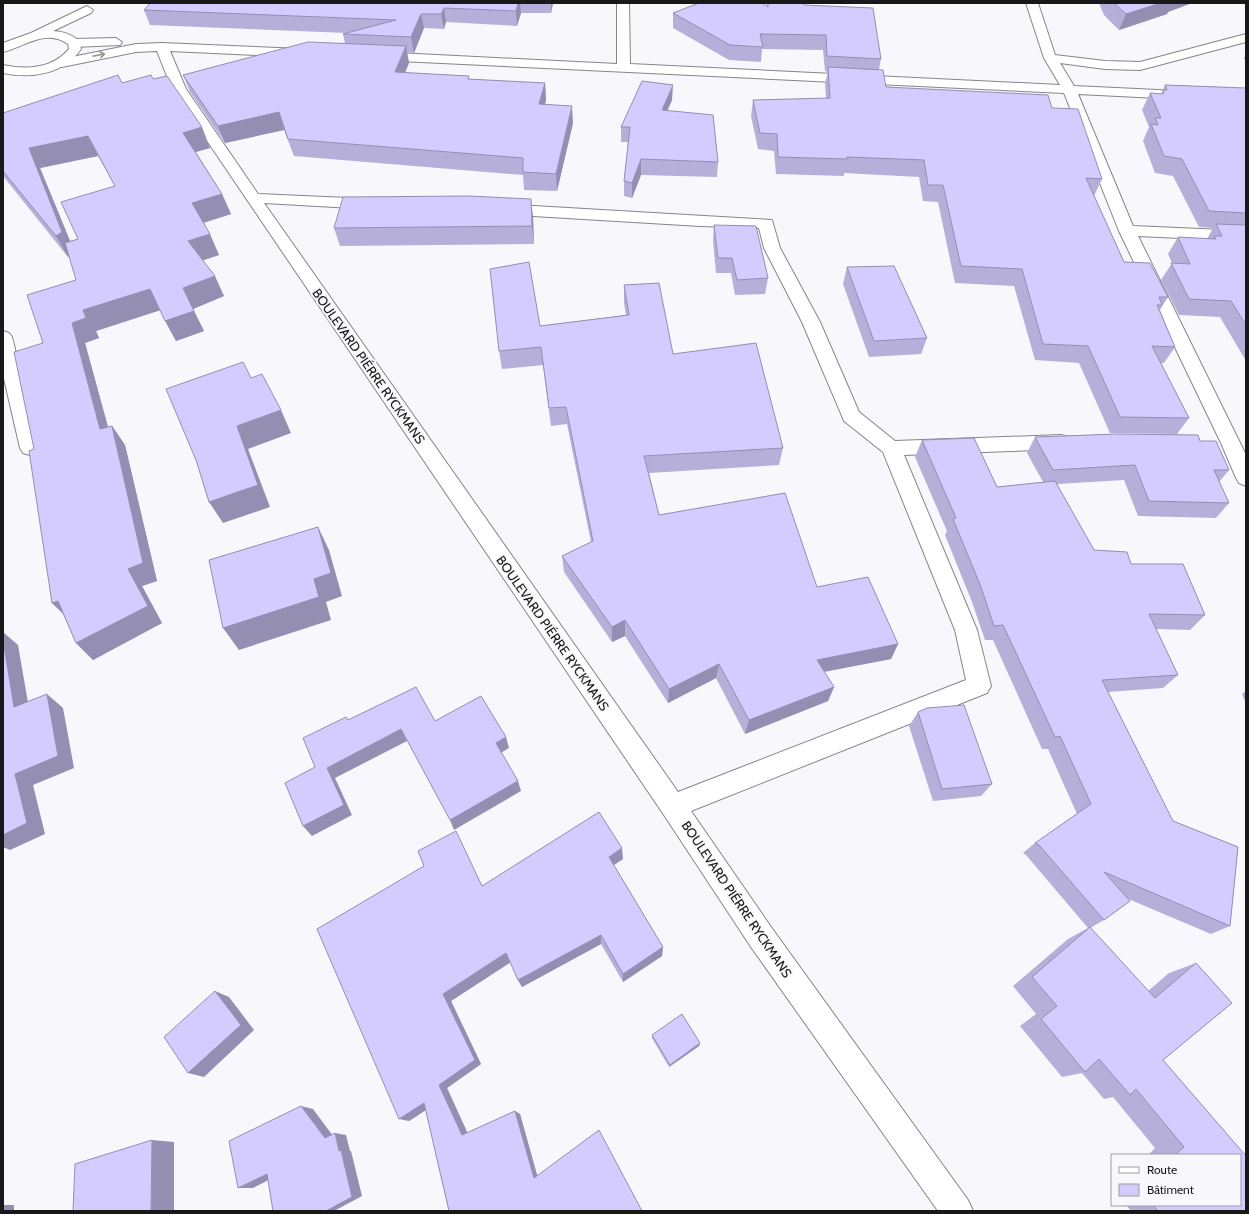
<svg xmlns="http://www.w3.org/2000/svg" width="1249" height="1214" font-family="Cabin,sans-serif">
<rect width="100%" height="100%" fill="#f8f7fb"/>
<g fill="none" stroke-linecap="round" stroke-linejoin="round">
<g stroke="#868589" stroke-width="2">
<path id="minor" d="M617 3H629L630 64 1060 85 1044 58 1026 3H1038L1055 55 1105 61 1140 62 1246 34V42L1140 70 1105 69 1060 63 1074 86 1179 91 1184 92 1186 95 1184 98 1179 99 1078 94 1133 226 1246 231V241L1138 236 1246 455V486L1239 483 1236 478 1221 443 1119 231 1064 93 378 60 372 56 378 52 617 64Z
M116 38 122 42 120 45 74 47 68 43 74 39Z
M162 43 302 49 308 53 302 57 170 51 186 89 258 194 371 199 376 201 379 204 376 207 371 209 264 203 678 792 966 680 955 630 883 452 844 421 842 416 802 322 764 248 759 228 700 226 501 214 496 212 493 209 496 206H534L772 220 780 248 820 322 859 412 895 441 1061 435 1068 437 1071 442 1068 447 1061 449 904 455 977 630 991 686 987 693 691 811 771 927 968 1200 973 1211H938L751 947 664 815 172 89 157 51 136 52 62 67 55 63 62 59 136 44Z
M3 331 9 333 12 337 40 448 37 453 30 455 23 453 20 448 3 374Z"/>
</g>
<g stroke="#868589" stroke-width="2">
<path id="tertiary" d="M87 6 93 10 91 13 53 31C65 32 79 35 81 49 64 74 32 79 3 73V65C26 70 52 69 69 49L68 44C46 28 24 47 3 52V43L31 33Z"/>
</g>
<use href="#minor" fill="#fff" fill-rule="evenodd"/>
<use href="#tertiary" fill="#fff" fill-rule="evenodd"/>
</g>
<path fill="#b6afda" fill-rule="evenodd" d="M150 3H553L551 13H521L517 26 446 22 444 29 424 28 414 53 407 52 409 63 405 73 469 76V79L545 83 546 100 545 104 573 123 557 191 524 190 523 175 294 156 284 130 225 143 190 92 183 75 345 43 343 34 347 33 150 25 144 10Z
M767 3H804V5L881 59 879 69 886 87 1052 108 1102 179 1094 196 1124 262 1168 297 1160 310 1175 347 1164 363H1161L1189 418 1177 434 1110 433 1079 363 1035 360 1014 286 955 283 938 202 923 201 919 177 844 173V176L776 174 774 151 758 149 751 116 753 100 826 98 825 83 828 72 825 71 823 50 762 49 761 62 729 60 673 28V13L767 6Z
M1099 3H1192L1168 12 1167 14 1119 30 1104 15Z
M1246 54V63L1244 58Z
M153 79 210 148 196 152 222 194 231 214 204 223 219 255 203 260 224 296 193 309 204 331 176 341 160 310 96 331 99 338 85 343 108 427 112 426 125 445 157 581 142 586 162 623 93 660 76 643 63 614 52 603 34 449 43 343 76 280 69 256 68 257 3 176V113L122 83ZM98 156 115 186 78 239 70 241 40 168Z
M1165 85 1246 88V361L1220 317 1179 315 1161 280 1172 263 1168 254 1178 237 1207 239 1213 228 1199 227 1173 176 1155 173 1143 141 1149 127 1142 110 1150 93 1161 94Z
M672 100 667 111 718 162 717 177 641 175 632 198 624 196V181L628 142H621V127Z
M533 217 534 244 340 246 334 228Z
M714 225 768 278 765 294 735 295 731 273H716L713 241Z
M847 267 927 338 921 354 869 357 843 284Z
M624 285 673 354 783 448 779 465 649 473 659 515 817 587 898 644 891 659 824 672 834 687 828 701 745 734 716 678 668 703 625 636 612 642 564 572 562 556 591 542 567 424 551 426 543 365 502 369 499 351 540 326 626 315 624 303Z
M1117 434 1198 435 1200 441H1216L1229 470 1219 482 1229 503 1216 518 1138 516 1124 480 1057 484 1094 550 1127 552 1131 564H1183L1205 615 1190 630 1156 629 1178 675 1163 688 1108 692 1173 821 1238 847 1230 926 1211 934 1126 898 1130 901 1104 920 1090 928 1148 991 1169 973 1196 963 1232 1003 1163 1060 1246 1156V1211H1131L1126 1205H1240V1155H1148L1155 1148 1113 1097 1104 1099 1082 1073 1062 1077 1020 1026 1036 1014 1013 986 1068 939 1088 928 1026 855 1023 853 1035 843 1077 814 1048 749H1042L993 640H985L972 602 945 535 947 531 915 457 922 440 974 438 997 487 1043 482 1027 453 1035 437Z
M1246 691V704L1242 694Z
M918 712 992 784 981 796 933 801 909 726Z
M623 859 614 865 663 947 662 956 623 982 601 944 522 987 518 980 510 962 451 1001 481 1064 447 1088 467 1133 515 1111 520 1114 537 1176 642 1211H449L426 1110 409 1121 483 886Z
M652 1035 700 1043 699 1046 669 1067 652 1038Z"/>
<path fill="#948eb2" d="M518 3H520L521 13 517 26 516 11Z
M551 3H553L551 13Z
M1161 3H1192L1168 12 1167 14 1119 30 1126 14Z
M444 8 446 22 444 29 441 14Z
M421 14 424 28 414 53 411 37Z
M406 46 409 63 398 89 395 72Z
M545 83 546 100 541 121 539 104Z
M673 85 672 100 661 125 662 110Z
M572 106 573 123 557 191 556 174Z
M279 112 284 130 225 143 218 126Z
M202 127 210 148 192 153 183 133Z
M88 136 98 156 40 168 75 253 68 257 56 236 29 148Z
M641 159V175L632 198V183Z
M222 194 231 214 202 223 192 203Z
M531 199 533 217 534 244 532 226Z
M210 234 219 255 198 262 188 241Z
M215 276 224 296 193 309 183 288Z
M150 289 161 310 96 331 99 338 85 343 114 449 100 429 72 323 83 310Z
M194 311 204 331 176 341 165 321Z
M281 410 291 433 248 449 270 507 223 523 209 502 237 426Z
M112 426 125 445 157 581 142 586 162 623 93 660 76 643Z
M318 527 329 550 342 596 326 602 331 620 239 650 223 628 314 579Z
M58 601 70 620 52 603Z
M625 620V636L612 642V627Z
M3 632 18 645 31 720 14 707 3 640Z
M898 644 891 659 812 674 817 660Z
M719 664 716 678 668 703 669 689Z
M834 687 828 701 745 734 749 720Z
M47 694 63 708 74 768 33 785 45 834 10 850 3 847V835L15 774Z
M401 729 407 741 335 778 352 815 312 836 303 826 327 768Z
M506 737 509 748 499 754 496 743Z
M518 781 521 791 454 830 450 820Z
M622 848 623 859 609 868V857Z
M601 935V944L522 987 518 980Z
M663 947 662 956 623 982V974Z
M506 953 511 962 451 1001 481 1064 447 1088 469 1136 462 1135 439 1085 443 994Z
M215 991 229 997 254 1030 204 1077 188 1073Z
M700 1043 699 1046 669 1067 670 1065Z
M424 1103 432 1106 409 1121 399 1119Z
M301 1106 313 1109 336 1140 325 1138Z
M515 1111 520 1114 538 1178H534Z
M335 1133 346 1135 350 1151H351L362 1196 334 1211H326L339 1151Z
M152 1140 174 1142V1209L175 1211H151Z
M267 1174H280L253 1188H238Z
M3 1205H14V1211H3Z"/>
<path fill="#d4cbfe" stroke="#948eb2" d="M150 3H518L516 11 444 8 441 14H421L411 37 343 34 396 20 144 10Z
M699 3H762L768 7V3H804V5L873 8 881 59 827 56 826 35 760 34 763 47 730 45 673 13Z
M1114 3H1161L1126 14Z
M308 42 406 46 395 72 469 76 468 79 545 83 539 104 572 106 556 174 523 172V158L288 139 279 112 218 126 183 75Z
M828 67 883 70 886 87 1048 95 1052 108 1078 109 1102 179 1086 178 1124 262 1150 263 1168 297H1159L1162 305H1157L1175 347 1152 346 1189 418 1120 417 1088 346 1043 344 1022 269 961 266 943 185H928L924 160 847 157V159L778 157 777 134 760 133 753 100 830 98Z
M118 75 122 83 151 75 153 79 167 76 202 127 183 133 222 194 192 203 210 234 188 241 215 276 183 288 194 311 165 321 150 289 83 310 86 318 72 323 100 429 112 426 143 563 128 569 148 606 76 643 58 601 52 603 29 451 34 449 14 352 43 343 27 295 76 280 65 243 78 239 61 202 115 186 88 136 29 148 62 232 56 236 3 171V113Z
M642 81 673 85 662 110 713 115 718 162 641 159 632 183 624 181 630 127H621Z
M1165 85 1246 88V213L1209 211 1182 159 1164 156 1151 124 1158 125 1155 118H1161L1150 93 1163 94 1164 90H1167Z
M469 196 531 199 532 226 334 228 343 197Z
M1216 224 1246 225V325L1231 301 1189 299 1171 263 1190 264 1178 237 1216 239 1214 236H1222Z
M714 225 756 226 768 278 737 280 732 258H718Z
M529 262 540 326 629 315 624 285 659 283 673 354 756 343 783 448 644 456 659 515 785 493 817 587 868 577 898 644 817 660 834 687 749 720 719 664 669 689 625 620 612 627 562 556 593 541 566 407 549 408 541 347 499 351 490 269Z
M894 266 927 338 874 341 847 267Z
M243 362 251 378 262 374 281 410 237 426 258 485 209 502 196 460 166 389Z
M1117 434 1198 435 1200 441H1216L1229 470H1214L1229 503 1149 501 1135 465 1053 470 1035 437Z
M974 438 997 487 1055 481 1094 550 1127 552 1131 564H1183L1205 615 1149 614 1178 675 1102 680 1173 821 1238 847 1230 926 1104 872 1130 901 1104 920 1039 845 1035 843 1091 804 1060 736 1055 737 1003 625 994 626 981 587 953 519 956 518 922 440Z
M318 527 331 573 314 579 319 597 223 628 209 560Z
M3 640 14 707 47 694 58 756 15 774 27 823 3 835Z
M416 687 435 721 481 696 506 737 496 743 518 781 450 820 401 729 327 768 344 805 303 826 285 783 315 767 303 738 346 717 348 720Z
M964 705 992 784 942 789 918 712 927 708Z
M599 812 622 848 609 857 663 947 623 974 601 935 518 980 506 953 443 994 475 1060 439 1085 462 1135 515 1111 534 1178 599 1130 642 1211H449L424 1103 399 1119 317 929 424 866 418 851 456 831 482 886Z
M1090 927 1155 998 1196 963 1232 1003 1163 1060 1246 1156V1211H1158L1153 1205H1240V1155H1175L1184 1147 1136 1089 1130 1095 1099 1059 1085 1072 1041 1019 1057 1006 1032 977Z
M215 991 241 1025 188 1073 164 1037Z
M682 1014 700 1043 670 1065 652 1035Z
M301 1106 325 1138 335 1133 339 1151 341 1150 352 1197 326 1211H273L267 1174 238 1188 229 1141Z
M152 1140 151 1211H73L75 1164Z"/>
<defs><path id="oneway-shaft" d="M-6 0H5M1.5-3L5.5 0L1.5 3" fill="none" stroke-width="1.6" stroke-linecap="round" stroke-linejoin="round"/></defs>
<use stroke="#979798" href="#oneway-shaft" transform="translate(99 55) rotate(-11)"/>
<g text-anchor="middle" stroke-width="4" stroke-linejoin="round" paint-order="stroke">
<g font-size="13" fill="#181819" stroke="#f8f7fb">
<text transform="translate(369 366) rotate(55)" y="5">BOULEVARD PIÉRRE RYCKMANS</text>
<text transform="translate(553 633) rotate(55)" y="5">BOULEVARD PIÉRRE RYCKMANS</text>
<text transform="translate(737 899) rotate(56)" y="5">BOULEVARD PIÉRRE RYCKMANS</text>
</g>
</g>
<rect width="1249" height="1214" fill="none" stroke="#181819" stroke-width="8"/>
<rect x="1111" y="1154" width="130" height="52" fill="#f8f7fb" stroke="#9e9ea1"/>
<rect x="1119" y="1167" width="20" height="6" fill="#ffffff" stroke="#9e9ea1"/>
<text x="1147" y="1174" font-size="12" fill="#181819">Route</text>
<rect x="1119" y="1184" width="20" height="12" fill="#d4cbfe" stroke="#9e9ea1"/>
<text x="1147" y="1194" font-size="12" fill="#181819">Bâtiment</text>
</svg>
